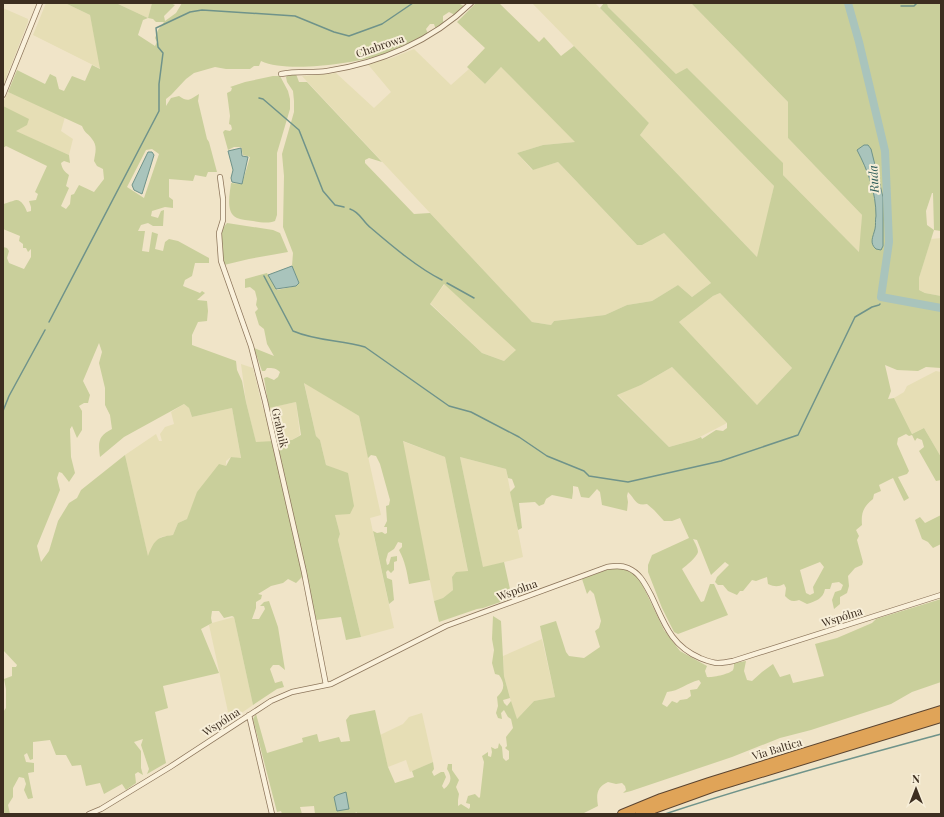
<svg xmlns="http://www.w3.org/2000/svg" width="944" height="817" font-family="'Playfair Display',serif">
<rect width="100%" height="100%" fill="#f0e4c8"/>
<path fill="#e6deb5" d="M46 3H65L90 15 101 69 33 35Z
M116 3H152L148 18Z
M532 3H595L774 186 758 258 640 135 649 123Z
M607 3H691L788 102V138L862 215 860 253 783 175 782 163 688 69 677 75 608 7Z
M3 8 28 19V22L3 86Z
M414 49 451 85 469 69 485 84 501 67 576 142 543 145 517 153 532 170 558 162 637 245H642L664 233 711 283 692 297 678 285 652 301 627 305 605 315 554 321 551 325 532 322 302 76 336 73 374 108 391 92 366 62 389 59Z
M8 92 65 117 61 131 73 139 69 155 15 131 3 106V103Z
M941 238V296L925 293 919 290V278L931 239Z
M445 284 517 350 504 361 482 353 430 303Z
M720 293 792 368 757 405 679 322 713 296Z
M241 364 253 368 263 409 296 402 300 435 292 440 256 443 246 402Z
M672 367 727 423 694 440 669 447 617 394 641 385Z
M936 371 941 372V457L924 428 912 434 894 398 904 392 907 386Z
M304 382 359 416 381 515 370 518 394 628 361 637 338 540 340 534 335 515 348 474 326 465 320 440 316 436Z
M184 404 189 408 192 417 232 408 241 459 231 457 226 461V467L187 519 178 523 173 535 161 537 148 557 125 455 156 434 159 441H162L160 434 165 427 174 424 171 412Z
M402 441 445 457 468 572 452 577 453 590 443 598 434 601Z
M460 457 506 469 523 557 483 568Z
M234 617 253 705 230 721 209 625 212 623Z
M542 639 555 697 534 701 516 720 504 676 503 656Z
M422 713 433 762 410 772 406 760 388 767 380 735 403 724 409 717Z"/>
<path fill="#c9cf9b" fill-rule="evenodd" d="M65 3H116L148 18 152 3H170L175 5 164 16 165 21 176 13 182 3H458L464 6 455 17 453 14 449 12 443 16V21L445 23 436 30 434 24H430L426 29 428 34C411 41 394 51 377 56 350 64 286 73 261 61L259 66H254L250 69H226L215 67 194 73 186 79 171 95 166 99V106L171 98 179 96C189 103 190 99 199 94L198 101 207 139 209 142 217 172H208L206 177 195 175 193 181 169 179V197L173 200V208L165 207 152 211 151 216 158 218 161 211 164 210 163 226H153L148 223 141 225 138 231H145L142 251 149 252 152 232 158 234 155 249 163 251 165 242 169 239 178 241 209 258V263H195L192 276 185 280 183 286 200 293 202 291 205 293 197 300 207 301 208 311 207 321 198 322 192 335V345L236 361 237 370 242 381 246 402 256 442 292 440 301 435 296 402 269 408 264 378 267 377 274 380 278 377 280 372C276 368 273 368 267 368L265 371H262L254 348 274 356 267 344 264 329 259 325 255 312 258 309 256 305 257 299 255 291 250 287 245 288V279L267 273 277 290 296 286 299 283 292 266 293 253 283 227 284 176 282 154 294 112V101L293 91 287 82 286 77 288 75 296 74 299 82H307L382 162 369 158 365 160V163L414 214 430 213 532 322 551 325 554 321 605 315 627 305 652 301 678 285 692 297 711 283 664 233 642 245H637L558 162 533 170 517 153 543 145 575 142 501 67 485 84 467 67 485 48 457 22 476 3H499L539 42 544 37 561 56 574 46 649 123 640 135 757 257 774 186 600 8 604 3H607L608 7 676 74 687 68 783 163V175L859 252 862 215 788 138V102L691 3H941V231L934 230 919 278V290L925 293 941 296V368L926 367 918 371 897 370 885 365 891 391 888 399 894 398 912 434 924 428 941 457V480L936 481 919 451 924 447 922 440 917 438 915 441 912 435 909 436 906 434 898 438 897 444 909 471 907 474 898 477 909 498 904 501 893 478 879 485 881 491 874 494 873 499C863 507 861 513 862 525L856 530 859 536 857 540 863 562 862 565 855 568 848 576 849 586 847 593 840 597V604L834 609 832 600 835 592 841 590 843 585 839 582 832 583 830 589H825C823 599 816 601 807 604L799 600C792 602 790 601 785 596L786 588 784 584C778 587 775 587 768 584L767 577 756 581 752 580 743 591H740L737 595 728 591 723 585H718L715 582 717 577 729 565 725 562 711 575 697 540 693 539C695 543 698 548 698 552 697 557 686 566 682 569L701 602 704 601 710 584H714L728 615 678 634 674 632 662 608 648 572V565L652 555 689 538 680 518 672 521H664L654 510 647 504C635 506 636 500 628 492L627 496 628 502 627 511 602 505 600 492 597 489 589 498 581 497 578 487 573 486V492L572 499 552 495 546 499 544 504 539 506 535 502 519 503 522 528 518 530 510 492 515 487 512 479 508 478 506 469 460 457 483 567 504 562 512 598 483 608 477 609 439 622 434 601 443 598 453 590 452 577 456 572 468 571 445 457 403 441 430 580 409 584C407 572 405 561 399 550L402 547V543L398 542 394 549 388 553 386 560 387 565 389 564 391 557 397 556V561L394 562V570L391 573 388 570 386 572 387 578 392 580 394 600 389 604 373 531 377 533 382 532 385 534 387 533V527H384L387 521 386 506 389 505 390 500 380 464 376 456 371 455 368 458 359 416 304 383 316 436 320 440 326 465 348 473 354 506 350 514 335 515 340 534 338 540 361 637 346 640 341 617 316 620 306 573 296 583 288 579 283 583 271 586 258 594 262 595 261 599 256 602V608L252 619H259L265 609 264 606H260L264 602 269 601 278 627 285 670 279 665H273L270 669 275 683 282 681 284 687 277 689 253 705 234 617 232 616 224 618 219 611H212L211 618 212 623 201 629 219 673 163 686 168 708 155 712 166 763 147 774 149 769 141 745 143 739 134 742 141 751V768L143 775 138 772 135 774 136 783 126 790 122 784 104 794 100 783 86 786 81 765 72 766 66 755H56L50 740 33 742V759L30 760 27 753 24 755 26 762 34 763V772L28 773 33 798 28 799 24 790 26 784 24 778 19 777 13 788V797L8 805 10 814H3V712L6 708V689L4 679 12 676V667H16L17 665 3 650V247L7 248 9 251 7 258 9 263 24 269 31 257V249L28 252 26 248H23V244L19 241 20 236 3 229V204C8 203 8 202 13 201 20 197 25 206 27 212L31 211V207L29 201 36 200 38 194 35 192 47 166 6 146 3 148V106L29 119 27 125 16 131 69 155 70 163 64 161 61 163C62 169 65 172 69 175L66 186 69 188 61 206 66 209 70 204 71 195 74 194 79 185 94 192 104 179 103 169 97 166 94 161C95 153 98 146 92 139 88 133 85 134 82 126L8 92 17 70 45 84 50 74 56 77 59 89 64 91 72 76 85 81 92 65 100 69 90 15ZM148 18 153 19 156 22H164L158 30 155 38 157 42 155 46 138 35 143 20ZM152 149 159 154 144 198 127 187 146 150ZM932 193H933L934 230 927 225 926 211ZM444 284 516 350 504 361 482 353 430 304ZM720 293 792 368 757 405 679 322 713 296ZM99 343 102 352 99 363 105 388V405L110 415 112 429C98 436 98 442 100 457L124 437 184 404 189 408 192 417 232 408 241 458 231 457 226 466 219 464 197 492 187 519 178 523 173 535C156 537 154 541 148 556L125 455 81 490 77 498 69 503 58 521 49 551 41 562 37 546 60 490 57 478 59 472 62 473 69 482 75 473 71 457 70 429 72 426 77 438 82 430V411L79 406 84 403H88L90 395 83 381ZM672 367 727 423V428L723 431 716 430 702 439 701 437 694 440 669 447 617 395 641 385ZM820 562 824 567 813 587 814 593 810 595 806 593 800 570Z
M273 76H280L288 91 290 99V109L277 153V215L275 221C267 224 261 222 253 221 248 220 242 220 237 218 225 213 230 193 231 183L242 184 250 157 243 155 241 147H234L228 150 223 132 225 130 230 131 232 129 231 125 229 124 230 116 227 93 231 91 232 88 230 87 245 82Z
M227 223 273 230 280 233 288 252 249 259 224 265C221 253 217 233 227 223Z
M941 515V544L933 548 928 542 922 539 915 520 920 517 925 523Z
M619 568 628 570 634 573 641 582 664 630 680 651 707 666 705 671 707 677C711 678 730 674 733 670 734 668 734 665 734 663L746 661 744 671 747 680 752 681 762 672 773 664 780 677 790 674 793 683 824 676 815 644 837 638 872 623 876 619 941 599V682L912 692 891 704 811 730 780 738 732 757 631 791 623 793 626 790 625 786 622 783 616 784 608 782C597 787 596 794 598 806L582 814H358L356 812 355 814H315L314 806 300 807 302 814H282L281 811 277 812 253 719 256 714 267 753 303 742 302 738 317 734 319 742 339 737 341 742 350 741 346 720 350 715 375 710 388 767 395 783 414 777 412 771 433 762 434 769 432 772 434 776 441 772H444L446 777 442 786 444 789C452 783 452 777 447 769L448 764H452V770L459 780 456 787 459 794 458 800V806L461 804 469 809 470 807V804L466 803 468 796 475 794 479 798 480 797 484 762 482 756 488 752V756L491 757 492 752 491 747 495 749 498 748 499 743 502 747 503 758 506 761 509 759V751L505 748 507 746 506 737 513 728 511 719 508 717 504 710 501 713 502 719 498 718 496 713 498 706 497 697C505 690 505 683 499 675L495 674 492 663 494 650 492 639 493 616 501 621 504 676 510 698 503 700 504 703 507 706 511 701 517 719 534 701 555 697 540 626 556 621 566 652 569 656 584 658 600 647 595 631 599 628 601 621 594 594 590 590 587 594 582 579 609 569ZM699 680 701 683 697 689 690 690 691 696 687 699 680 700 677 703 672 701 667 707 662 704 667 692C679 691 687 683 699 680Z"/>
<path fill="#a9c4bc" stroke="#6f938a" d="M864 145H868L871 149 883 197V246L881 250 876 249C869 243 873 237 875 229 876 225 875 220 876 216 876 192 868 171 857 150Z
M241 148 242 156 248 157 242 184 232 182 231 178 233 170 228 151Z
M148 152H152L154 155 142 194 134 190 132 185Z
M292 266 299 283 296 286 276 289 268 275Z
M346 792 349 809 337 811 334 797 337 795Z"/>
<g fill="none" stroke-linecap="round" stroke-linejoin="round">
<path stroke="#6f938a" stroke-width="1.5" d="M921 3H927
M901 6H914L917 3
M259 98 263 99 299 130 323 191 335 205 344 207
M350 209C360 212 363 222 371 228 392 246 418 268 442 280
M264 276 293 331C316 341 341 340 365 347L449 406 471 412 519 437 547 456 584 471 589 476 628 482 721 461 798 435 855 317 872 307 879 305 880 304
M447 283 474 298
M49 322 159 111V84L163 53 158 47 156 28 190 12 202 10 295 16 334 32 349 36 382 24 413 3
M3 411 9 396 45 330
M665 814C756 784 849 759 941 734"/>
<path stroke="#a9c4bc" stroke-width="8" d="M848 3 859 42 885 151 889 242 881 297 941 308"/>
<g stroke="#8d765c" stroke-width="6">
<path id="minor" d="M281 74C297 71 312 73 327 71 380 63 432 41 471 3
M3 95 40 3
M220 177 223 199V220L219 233 221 261 251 346 265 401 304 572 326 685
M249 715 272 814
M89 814 101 809 170 767 271 701 292 692 331 684 446 626 607 567C614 566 621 565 628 568 640 573 645 584 651 595 664 622 670 645 700 658 705 660 712 663 718 663 723 663 728 662 733 661L941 595"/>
</g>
<g stroke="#5b4430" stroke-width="10">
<path id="motorway" d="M622 814 661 798 709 782 941 710
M640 814 712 788 941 718"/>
</g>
<use href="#minor" stroke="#faf1dc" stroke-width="4.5"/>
<use href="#motorway" stroke="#e0a458" stroke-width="8"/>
</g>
<g text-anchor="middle" stroke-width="4" stroke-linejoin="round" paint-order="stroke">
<g font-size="11" fill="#3d2e20" stroke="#f7eed8">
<text transform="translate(380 46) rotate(-19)" y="4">Chabrowa</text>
<text transform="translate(280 428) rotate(77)" y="4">Grabnik</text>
<text transform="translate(517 590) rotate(-20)" y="4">Wspólna</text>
<text transform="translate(842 617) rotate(-18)" y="4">Wspólna</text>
<text transform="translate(221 722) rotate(-33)" y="4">Wspólna</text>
<text transform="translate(777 749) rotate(-17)" y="4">Via Baltica</text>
</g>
<g font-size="12" font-style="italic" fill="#2f5d5a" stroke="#f7eed8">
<text transform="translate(874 179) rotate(-93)" y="4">Ruda</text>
</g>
</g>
<rect width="944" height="817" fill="none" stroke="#3d2e20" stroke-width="8"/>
<g transform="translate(916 789)" stroke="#f7eed8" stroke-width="3" paint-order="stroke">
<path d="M0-3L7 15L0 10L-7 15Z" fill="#3d2e20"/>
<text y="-6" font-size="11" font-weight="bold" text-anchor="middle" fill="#3d2e20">N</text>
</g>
</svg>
